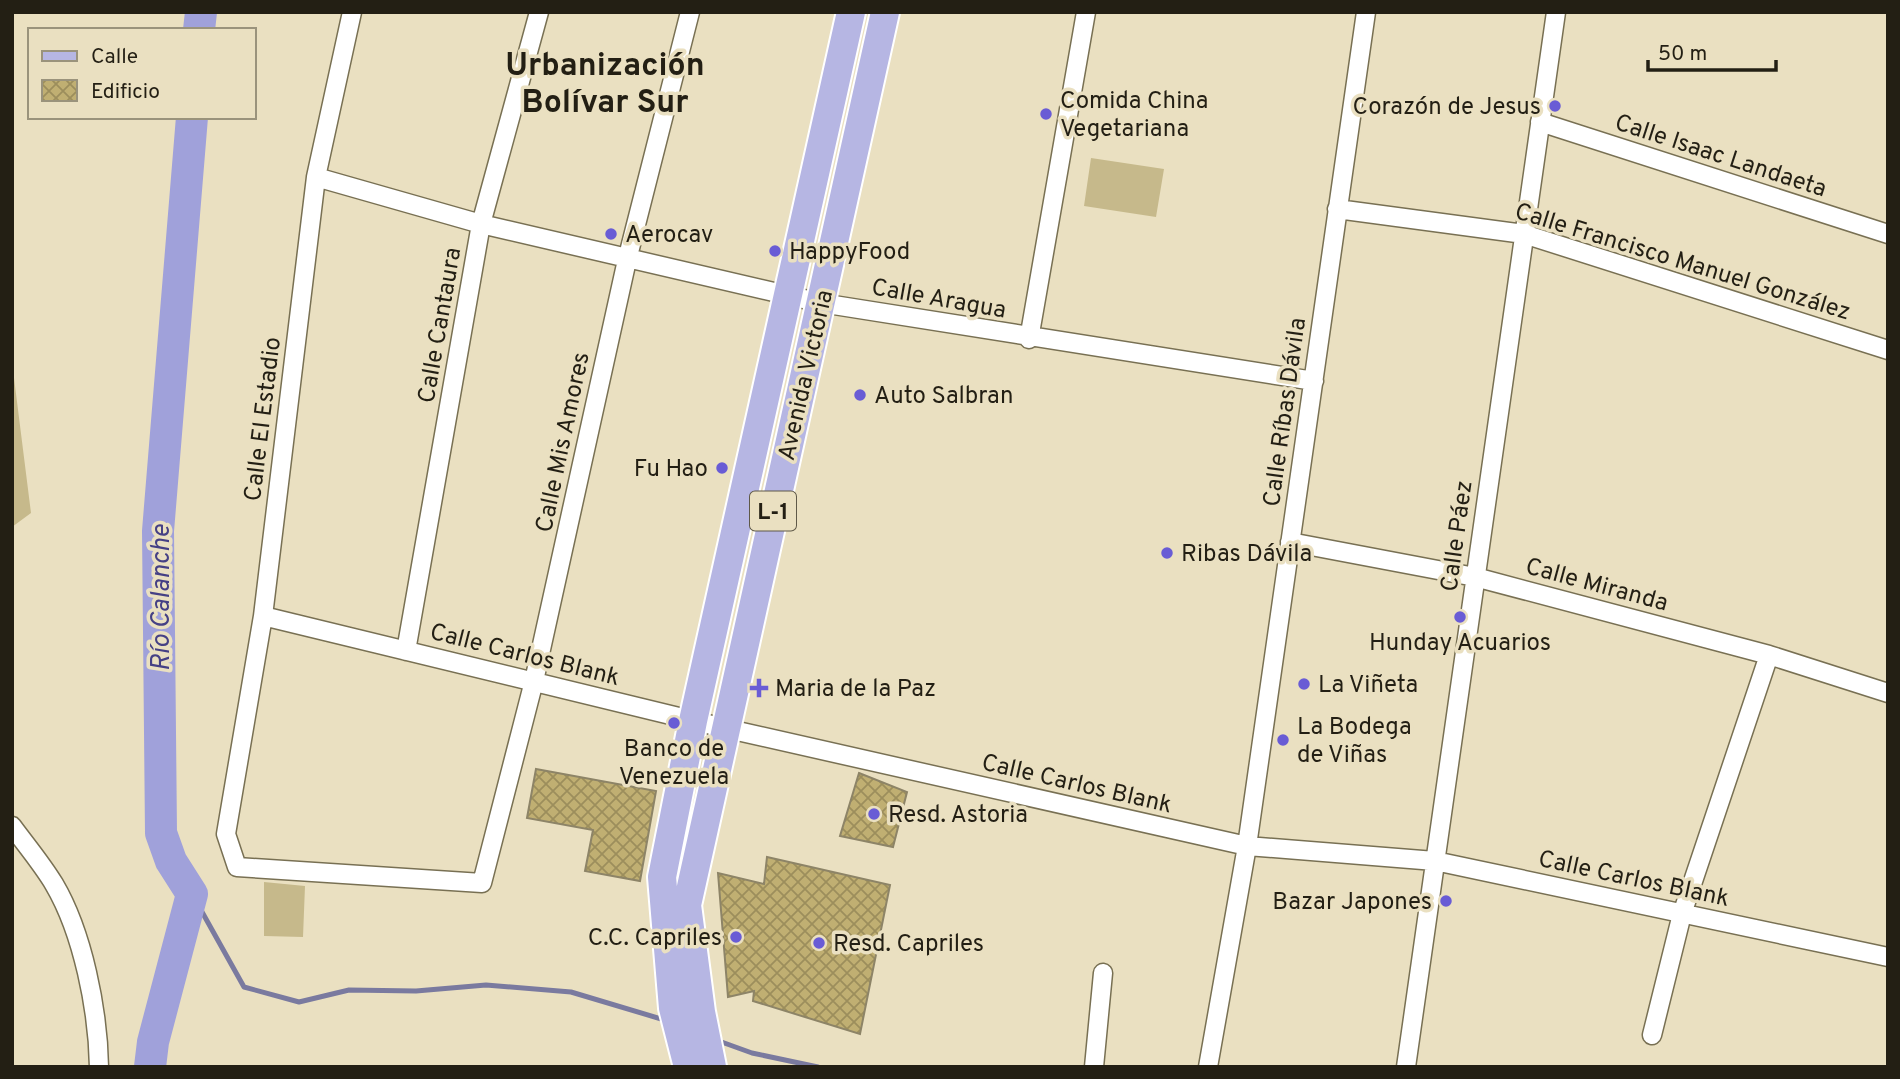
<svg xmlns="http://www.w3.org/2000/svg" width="1900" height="1079" font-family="Overpass,sans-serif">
<defs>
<pattern id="building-cross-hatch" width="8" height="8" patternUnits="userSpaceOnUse" patternTransform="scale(1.75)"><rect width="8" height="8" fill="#c0af72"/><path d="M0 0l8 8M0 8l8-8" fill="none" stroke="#9c8e5c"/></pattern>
</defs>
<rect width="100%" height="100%" fill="#eae0c1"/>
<path fill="#c6b98b" d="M1091 158 1164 169 1156 217 1084 206Z
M12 362 31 513 12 527Z
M264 882 305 886 303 937 264 936Z"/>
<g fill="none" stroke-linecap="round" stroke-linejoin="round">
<path stroke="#7a7a9f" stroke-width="5" d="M192 894 244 987 299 1002 349 990 416 991 486 985 571 992 668 1021
M716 1040 752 1053 818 1067"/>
<path stroke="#a0a1da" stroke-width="32" d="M199 30 201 12
M150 1067 153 1042 192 894 171 861 161 833 158 531 192 117"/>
</g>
<path fill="url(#building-cross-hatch)" stroke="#8d8467" stroke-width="2" d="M536 769 656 791 640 881 585 871 593 830 527 818Z
M859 773 907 792 893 847 840 836Z
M767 857 890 885 860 1034 753 1001 754 991 728 997 718 873 764 884Z"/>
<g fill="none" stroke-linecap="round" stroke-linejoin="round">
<g stroke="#787053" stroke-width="21">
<path id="street" d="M352 12 316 177 263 616 226 834 237 867 482 883 534 681 627 260 690 12
M1540 122 1888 234
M316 177 481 224 821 303 1314 381
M1337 209 1524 234 1888 350
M1029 339 1086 12
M1290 542 1475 577 1769 655 1888 693
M263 616 724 728 1247 846 1435 861 1888 957
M406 651 481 224 539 12
M12 826C26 845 42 864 54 884 83 933 98 1010 99 1067
M1652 1035 1682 914 1769 655
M1094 1067 1103 973
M1208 1067 1247 846 1366 12
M1406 1067 1556 12"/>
</g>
<g stroke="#fff" stroke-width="32">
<path id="primary" d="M688 1067 673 1008 662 877 693 721 851 12
M712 1067 701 1012 687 905 885 12"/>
</g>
<use href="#street" stroke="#fff" stroke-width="18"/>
<use href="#primary" stroke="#b6b6e3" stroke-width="28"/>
</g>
<g fill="#695cd5" stroke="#eae0c1" stroke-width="2.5">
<circle cx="1555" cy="106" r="7"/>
<circle cx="1046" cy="114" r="7"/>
<circle cx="611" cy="234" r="7"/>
<circle cx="775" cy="251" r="7"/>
<circle cx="860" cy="395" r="7"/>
<circle cx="722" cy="468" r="7"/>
<circle cx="1167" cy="553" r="7"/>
<circle cx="1460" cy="617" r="7"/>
<circle cx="1304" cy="684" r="7"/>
<path d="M755.5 677.5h7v7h7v7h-7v7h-7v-7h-7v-7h7z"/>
<circle cx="674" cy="723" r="7"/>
<circle cx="1283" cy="740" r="7"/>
<circle cx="874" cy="814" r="7"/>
<circle cx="1446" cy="901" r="7"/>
<circle cx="736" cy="937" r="7"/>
<circle cx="819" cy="943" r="7"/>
</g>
<g text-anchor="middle" stroke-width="7" stroke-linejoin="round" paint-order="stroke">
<rect fill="#eae0c1" stroke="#5f5948" stroke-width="2" x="750" y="491.5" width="46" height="39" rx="5"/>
<g font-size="23" font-weight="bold" fill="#231f14">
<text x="773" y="519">L-1</text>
</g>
<g font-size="24" fill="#231f14" stroke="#eae0c1" text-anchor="start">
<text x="1060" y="108">Comida China<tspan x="1060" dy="28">Vegetariana</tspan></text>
<text x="1541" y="114" text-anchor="end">Corazón de Jesus</text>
<text x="625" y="242">Aerocav</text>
<text x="789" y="259">HappyFood</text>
<text x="874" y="403">Auto Salbran</text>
<text x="708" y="476" text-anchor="end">Fu Hao</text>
<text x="1181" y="561">Ribas Dávila</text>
<text x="1460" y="650" text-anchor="middle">Hunday Acuarios</text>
<text x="1318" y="692">La Viñeta</text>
<text x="775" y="696">Maria de la Paz</text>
<text x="1297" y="734">La Bodega<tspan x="1297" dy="28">de Viñas</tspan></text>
<text x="674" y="756" text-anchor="middle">Banco de<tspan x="674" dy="28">Venezuela</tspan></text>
<text x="888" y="822">Resd. Astoria</text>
<text x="1432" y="909" text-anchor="end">Bazar Japones</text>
<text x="722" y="945" text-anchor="end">C.C. Capriles</text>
<text x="833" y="951">Resd. Capriles</text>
</g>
<g font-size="24" fill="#231f14" stroke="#eae0c1">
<text transform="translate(1721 155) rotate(18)" y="8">Calle Isaac Landaeta</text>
<text transform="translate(1683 261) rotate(17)" y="8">Calle Francisco Manuel González</text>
<text transform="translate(939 298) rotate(10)" y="8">Calle Aragua</text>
<text transform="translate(439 325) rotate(-80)" y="8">Calle Cantaura</text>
<text transform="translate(805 375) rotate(-77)" y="8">Avenida Victoria</text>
<text transform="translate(1284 412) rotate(-82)" y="8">Calle Ríbas Dávila</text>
<text transform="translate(262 419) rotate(-83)" y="8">Calle El Estadio</text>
<text transform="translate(562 442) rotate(-78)" y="8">Calle Mis Amores</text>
<text transform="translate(1456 536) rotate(-82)" y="8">Calle Páez</text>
<text transform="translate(1597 584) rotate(15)" y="8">Calle Miranda</text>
<text transform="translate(525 654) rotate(14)" y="8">Calle Carlos Blank</text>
<text transform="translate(1077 783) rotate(13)" y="8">Calle Carlos Blank</text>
<text transform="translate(1634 878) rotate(12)" y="8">Calle Carlos Blank</text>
</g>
<g font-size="26" font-style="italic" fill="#454085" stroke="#eae0c1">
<text transform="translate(160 598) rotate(-90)" y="9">Río Calanche</text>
</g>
<g font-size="32" font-weight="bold" fill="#231f14" stroke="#eae0c1">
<text x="605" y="75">Urbanización<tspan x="605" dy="37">Bolívar Sur</tspan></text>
</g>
</g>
<rect width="1900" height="1079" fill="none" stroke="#231f14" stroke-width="28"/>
<rect x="28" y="28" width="228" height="91" fill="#eae0c1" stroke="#9a937c" stroke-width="2"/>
<rect x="42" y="51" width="35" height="10" fill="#b6b6e3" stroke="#9a937c" stroke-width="2"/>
<text x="91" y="63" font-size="21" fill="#231f14">Calle</text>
<rect x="42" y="80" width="35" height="21" fill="url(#building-cross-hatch)" stroke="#9a937c" stroke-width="2"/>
<text x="91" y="98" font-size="21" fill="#231f14">Edificio</text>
<path d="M1648 60v10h128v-10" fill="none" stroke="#231f14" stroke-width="3.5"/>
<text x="1658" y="60" font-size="21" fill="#231f14" stroke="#eae0c1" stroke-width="5" paint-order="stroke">50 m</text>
</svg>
